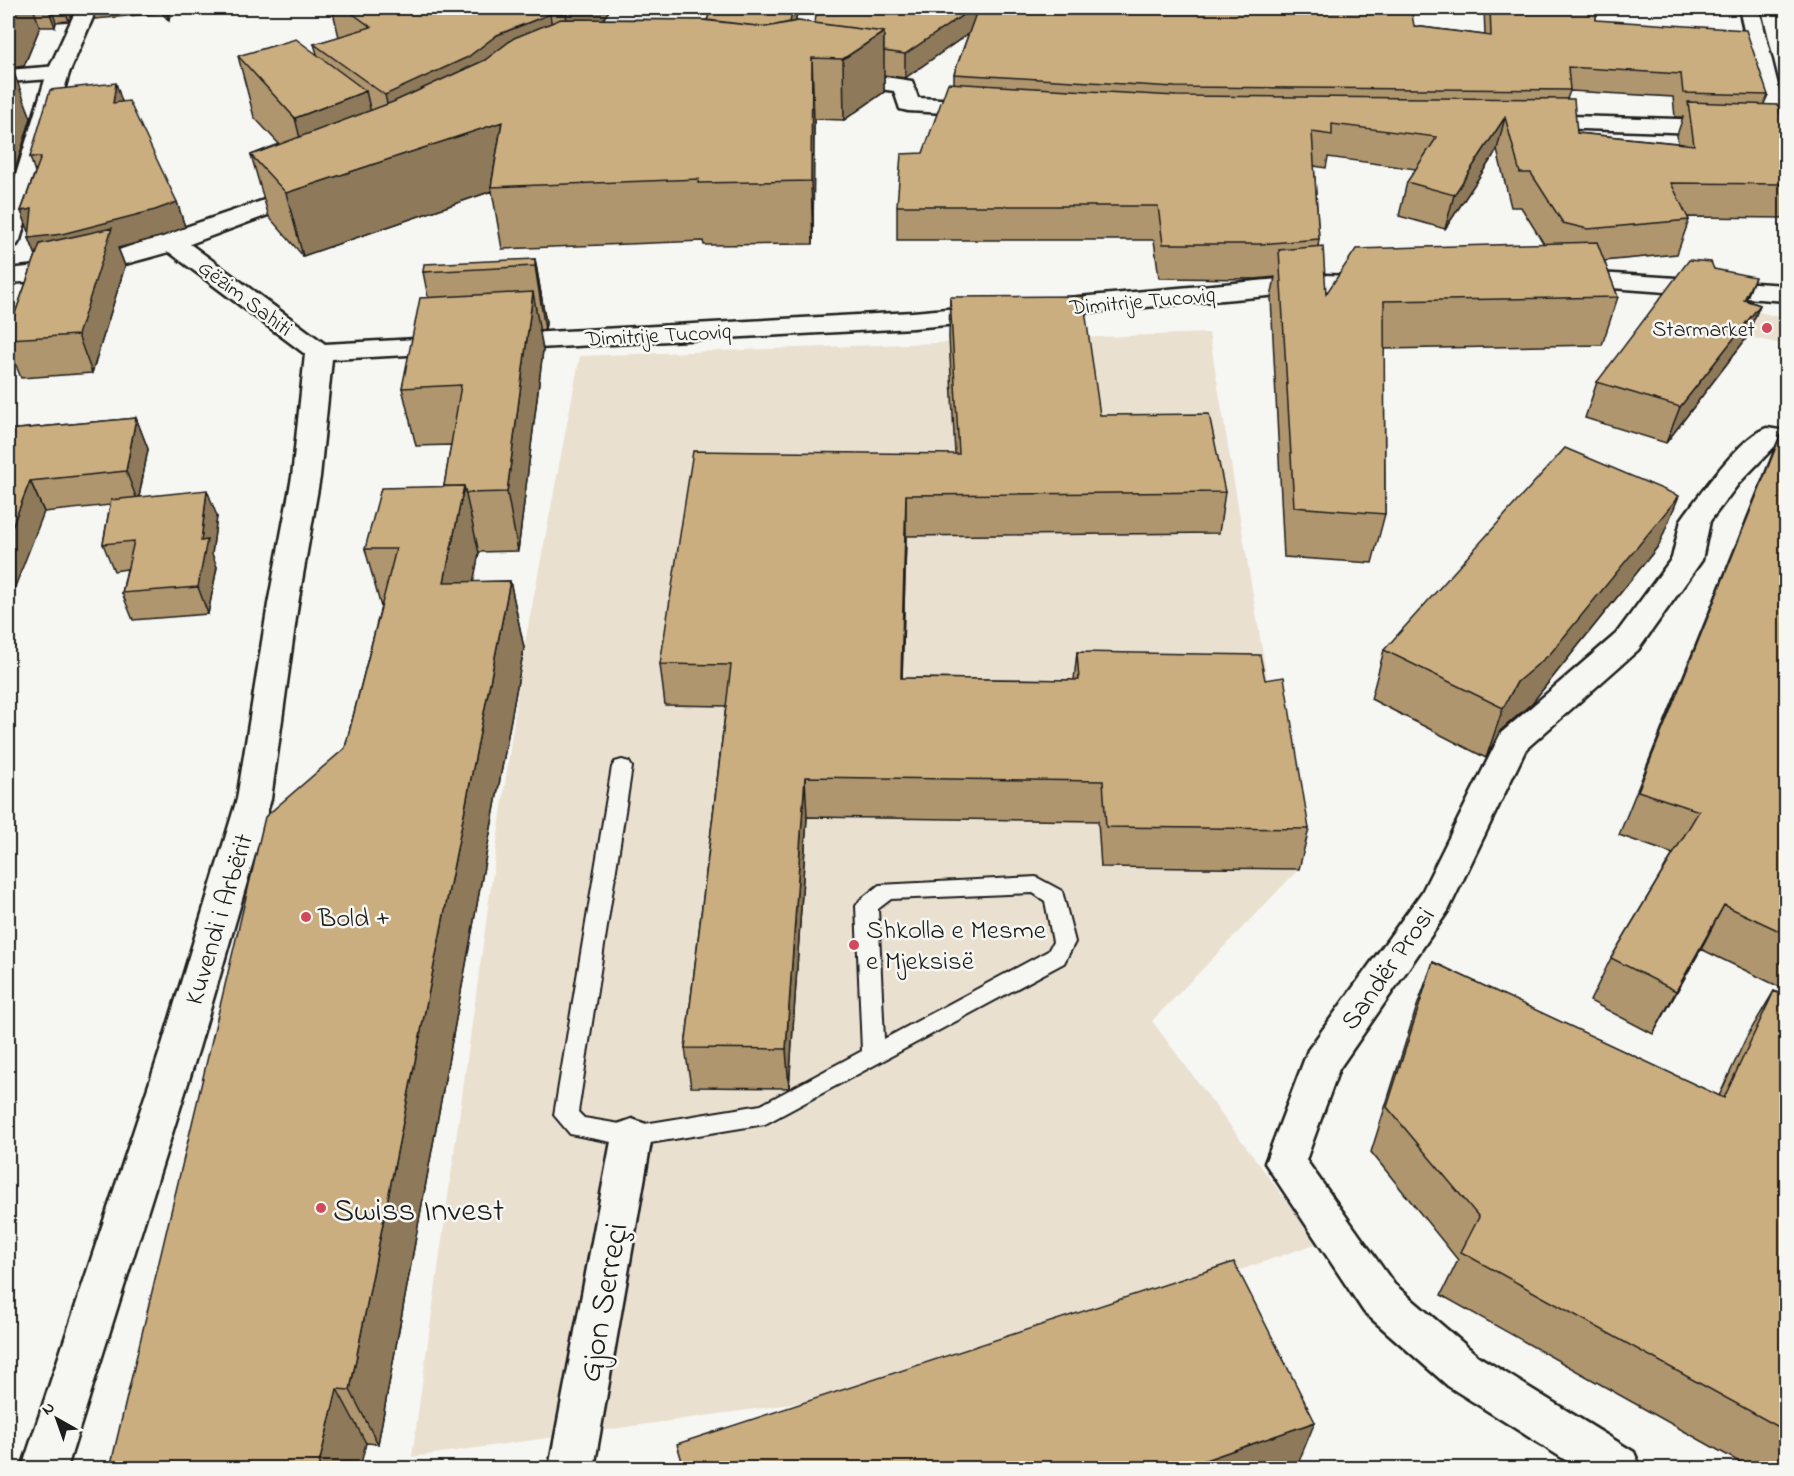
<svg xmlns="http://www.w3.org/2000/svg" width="1794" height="1476" font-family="'Indie Flower',sans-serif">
<rect width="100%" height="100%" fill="#f6f6f2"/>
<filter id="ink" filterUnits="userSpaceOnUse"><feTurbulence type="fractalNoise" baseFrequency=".0167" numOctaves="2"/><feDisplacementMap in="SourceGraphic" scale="12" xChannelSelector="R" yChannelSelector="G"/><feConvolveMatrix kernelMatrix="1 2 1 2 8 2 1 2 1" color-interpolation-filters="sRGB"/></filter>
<g filter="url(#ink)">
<path fill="#e9e0d0" d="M1755 311 1786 319V345L1744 336Z
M1209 333 1299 869 1152 1021 1318 1243 891 1390 412 1457 524 648 580 356Z"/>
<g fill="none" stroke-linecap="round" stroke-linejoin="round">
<g stroke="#1c1c1c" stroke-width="4">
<path id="lane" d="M622 760 629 762 632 767 578 1112 584 1118 632 1126 761 1105 862 1051 856 906 860 900 879 885 1036 877 1062 891 1075 942 1064 963 765 1124 632 1146 570 1134 554 1115 612 767 615 762ZM1033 893 1045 901 1053 942 1048 951 884 1039 878 909 891 899Z"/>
</g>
<g stroke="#1c1c1c" stroke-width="5">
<path id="street" d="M798 8H818L812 66 809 71H793L790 66Z
M58 66 66 68 69 73 66 78 8 82V70Z
M839 70 912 81 918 98 983 101 991 103 994 108 991 113 983 115 908 111 900 109 894 91 831 82 828 77 831 72Z
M1533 115 1786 122V136L1525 127 1522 122 1525 117Z
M308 185 316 187 320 192 316 197 190 244 325 344 913 312 1323 275 1386 277 1390 282 1386 287 1323 291 913 328 332 359 320 477 298 604 271 799 199 1048 67 1468H22L161 1048 237 799 268 604 292 477 305 354 169 252C116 267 63 281 8 283V269L47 265 116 251Z
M1567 271 1786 285V301L1558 284 1554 279 1558 274Z
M1767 428 1786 431V449L1774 447 1739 483 1710 521 1702 560 1638 650 1526 749 1448 911 1339 1069 1306 1160 1394 1284 1478 1356 1634 1452 1641 1468H1578L1448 1386 1364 1312 1265 1163 1308 1050 1422 892 1501 733 1616 634 1672 558 1681 520 1686 513C1702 492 1742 435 1767 428Z
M632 1119 646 1124 652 1136 594 1468H549L612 1136 618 1124Z"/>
</g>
<g stroke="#1c1c1c" stroke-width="5">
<path id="secondary" d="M77 8H97L69 73 20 240 17 245 8 247V201L47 73Z
M1739 8H1759L1786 118V170L1778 168 1774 163Z"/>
</g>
<use href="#lane" fill="#f6f6f2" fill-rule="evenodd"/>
<use href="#street" fill="#f6f6f2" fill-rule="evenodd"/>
<use href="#secondary" fill="#f6f6f2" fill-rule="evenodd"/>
</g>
<path fill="#af966e" stroke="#1c1c1c" stroke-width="1.5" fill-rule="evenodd" d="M8 8H75L69 21 56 22 55 27H40L24 66 11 68 31 118 11 183H8Z
M91 8H172L173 12 170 13 169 21 162 13 95 19Z
M332 8H611L603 19 707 20 712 8H798L795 21 815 23 1414 26 1485 35 1484 8H1596V20L1768 95 1764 104 1786 133V218L1688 217 1689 220 1677 254 1604 261 1618 297 1602 345 1384 349 1385 514 1372 563 1284 557 1271 298 1275 277 1255 279 1159 278 1154 240H897V206L923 153 954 83V74L969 33 905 78 884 75V92L844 120 814 119 813 244 704 245 703 241 502 249 492 191 303 256 269 217 251 155 279 144 254 117 238 56 317 54 314 44 339 37ZM1570 91 1673 97 1675 117H1683L1677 135 1678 143 1577 133 1567 99ZM1497 150 1511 207H1521L1544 244 1326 294 1318 247 1319 239 1314 166 1326 168 1328 157 1416 169 1407 182 1399 216 1445 229Z
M122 101 177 202 185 227 163 236 118 248 125 266 92 373 21 378 8 345V333L36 255 29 238 30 233 21 211 35 172 30 157Z
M535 259 546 323 545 330H539L543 350 518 551 479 552 473 582 510 581 524 648 378 1444 366 1443 110 1468 345 748 381 607 365 549 444 486 451 445 416 446 402 388 428 297 423 272Z
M1714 269 1746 300 1760 305 1745 340 1666 443 1585 418 1597 382Z
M950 297 1100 415 1225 492 1219 533 906 536 902 678 1074 680 1077 652 1265 680 1309 829 1299 869 1101 867 1098 821 807 817 789 1088 691 1087 685 1048 726 706 665 705 660 664 955 454 949 337Z
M136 418 148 449 139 497 217 516 212 554 217 567 208 614 133 620 122 593 127 569 114 571 103 544 110 505 44 512 8 430Z
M1786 421V990L1701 949 1653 1034 1590 1001 1611 958 1673 854 1619 835 1773 452Z
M1659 545 1532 703 1500 731 1486 758 1371 699 1384 650Z
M1433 962 1719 1096 1746 1038 1774 991 1786 997V1468H1750L1441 1295 1458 1260 1371 1152 1416 1009Z"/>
<path fill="#8e7a5a" stroke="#1c1c1c" stroke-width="1.5" d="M14 8H33L40 27 24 66 11 68 14 75V73L31 118 11 183 8 174V22Z
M48 8H51L56 22 55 27Z
M64 8H75L69 21Z
M165 8H168L170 13 169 21Z
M571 8H611L573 62 566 14Z
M793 8H798L788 64 768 44Z
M973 8H979V26L905 78V54Z
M550 14 557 63 396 145 385 95 497 35Z
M884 32V92L844 120 843 59Z
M812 58 814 119 813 244 811 181Z
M116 83 124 108 113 103Z
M366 91 380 152 310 179 295 118Z
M1505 117 1497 150 1445 229 1454 195Z
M502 122 491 187 492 191 303 256 286 193Z
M177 202 185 227 163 236 118 248 125 266 92 373 78 335 39 263 29 238Z
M32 209 31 237 21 211Z
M535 259 546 323 545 330 535 266Z
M1755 277 1741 313 1744 300Z
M533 292 543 350 518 551 507 492Z
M1760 305 1745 340 1666 443 1680 407Z
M136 418 148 449 138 502 126 471Z
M30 481 44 512 8 605V537Z
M464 486 479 553 460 649 444 582Z
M207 490 217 516 212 554 217 567 208 614 198 587 201 541Z
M906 495V536L901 719V678Z
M1679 496 1659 545 1532 703 1500 731 1486 758 1503 708 1517 682Z
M510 581 524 648 378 1444 350 1390Z
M805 777 807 817 789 1088 786 1049Z
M1724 905 1701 949 1653 1034 1676 991Z
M8 1290 13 1298 8 1327Z
M337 1389 366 1443 360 1468H318Z
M1315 1422 1299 1461 1278 1468H1182Z"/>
<path fill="#cbae80" stroke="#1c1c1c" stroke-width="1.5" d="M8 8H14L8 22Z
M345 8H571L566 14H550L497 35 468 57 385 95 314 44 371 27Z
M712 8H793L790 22 766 27 707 20Z
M817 8H973L905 54 884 51V32L815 23Z
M978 8H1411L1414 26 1491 36 1490 8H1596V20L1746 30 1768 95 1683 93 1681 74 1568 67 1570 90 1175 87 954 74Z
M561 19 702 20 766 27 798 21 884 32 843 59 812 58 811 181 698 183 699 179 491 187 502 122 286 193 251 155 393 102 485 60 514 38Z
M296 39 366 91 295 118 238 56Z
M14 73 8 93V74Z
M116 83 113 103 129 101 177 202 155 210 62 234 29 238 32 209 21 211 41 157H30L50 90Z
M948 83 1176 96 1574 99 1577 133 1694 145 1688 102 1778 105 1785 131 1786 133V184L1671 183 1689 220 1588 229 1563 223 1531 173H1520L1505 117 1454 195 1407 182 1437 137 1332 124V135L1312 132 1319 239 1261 244H1163L1158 206H897L901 154 923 153Z
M112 228 78 335 8 339V333L40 244Z
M1597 242 1618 297 1384 301 1385 514 1294 507 1279 250 1323 246 1326 294 1356 249Z
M535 259V266L423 272 424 264Z
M1689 260 1711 262 1714 269 1755 277 1744 300 1760 305 1680 407 1597 382Z
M533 292 507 492 466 493 464 486H444L461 385 402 388 420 298Z
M1083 296 1100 415 1209 414 1225 492 906 495 901 678 1079 680 1077 652 1260 655 1265 680 1284 677 1309 829 1106 827 1103 781 805 777 786 1049 685 1048 731 665 660 664 693 451 959 454 950 297Z
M136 418 126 471 30 481 8 537V430Z
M1786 422V934L1724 905 1676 991 1611 958 1699 811 1638 791Z
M1565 448 1679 496 1550 654 1517 682 1503 708 1384 650Z
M464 486 444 582 510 581 350 1390 337 1389 318 1468H110L265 817 345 748 396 549H365L381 488Z
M207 490 201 541 207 540 198 587 122 593 134 541 103 544 111 500Z
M1433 962 1724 1098 1774 991 1786 997V1431L1461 1252 1479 1217 1387 1107Z
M1234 1262 1315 1422 1182 1468H684L677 1444Z"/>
</g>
<g fill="#d1495b" stroke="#f6f6f2" stroke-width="2">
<circle cx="1767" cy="328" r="6"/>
<circle cx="306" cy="917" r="6"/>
<circle cx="854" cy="945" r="6"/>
<circle cx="321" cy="1208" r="6"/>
</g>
<g text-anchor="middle" stroke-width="5" stroke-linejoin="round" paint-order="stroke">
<g font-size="22" fill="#1c1c1c" stroke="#f6f6f2">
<text transform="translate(246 297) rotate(37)" y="8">Gëzim Sahiti</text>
<text transform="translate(1142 300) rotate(-5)" y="8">Dimitrije Tucoviq</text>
<text transform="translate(658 334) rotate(-3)" y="8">Dimitrije Tucoviq</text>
</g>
<g font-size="22" fill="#1c1c1c" stroke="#f6f6f2" text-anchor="end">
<text x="1755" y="336">Starmarket</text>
</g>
<g font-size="27" fill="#1c1c1c" stroke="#f6f6f2" text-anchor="start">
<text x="318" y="926">Bold +</text>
<text x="866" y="938">Shkolla e Mesme<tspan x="866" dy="31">e Mjeksisë</tspan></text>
</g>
<g font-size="27" fill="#1c1c1c" stroke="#f6f6f2">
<text transform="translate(218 919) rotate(-73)" y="9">Kuvendi i Arbërit</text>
<text transform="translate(1387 968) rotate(-55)" y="9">Sandër Prosi</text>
</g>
<g font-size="33" fill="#1c1c1c" stroke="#f6f6f2" text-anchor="start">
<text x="333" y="1220">Swiss Invest</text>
</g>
<g font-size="33" fill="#1c1c1c" stroke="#f6f6f2">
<text transform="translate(601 1302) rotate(-80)" y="12">Gjon Serreçi</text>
</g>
</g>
<rect width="1794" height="1476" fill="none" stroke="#f6f6f2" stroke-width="30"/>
<rect x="15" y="15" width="1764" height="1446" fill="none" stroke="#1c1c1c" stroke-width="2" filter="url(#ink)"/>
<g transform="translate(57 1419) rotate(320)" stroke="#f6f6f2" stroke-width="4.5" paint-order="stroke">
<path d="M0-4.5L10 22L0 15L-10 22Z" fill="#1c1c1c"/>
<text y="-9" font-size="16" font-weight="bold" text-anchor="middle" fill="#1c1c1c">N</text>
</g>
</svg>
